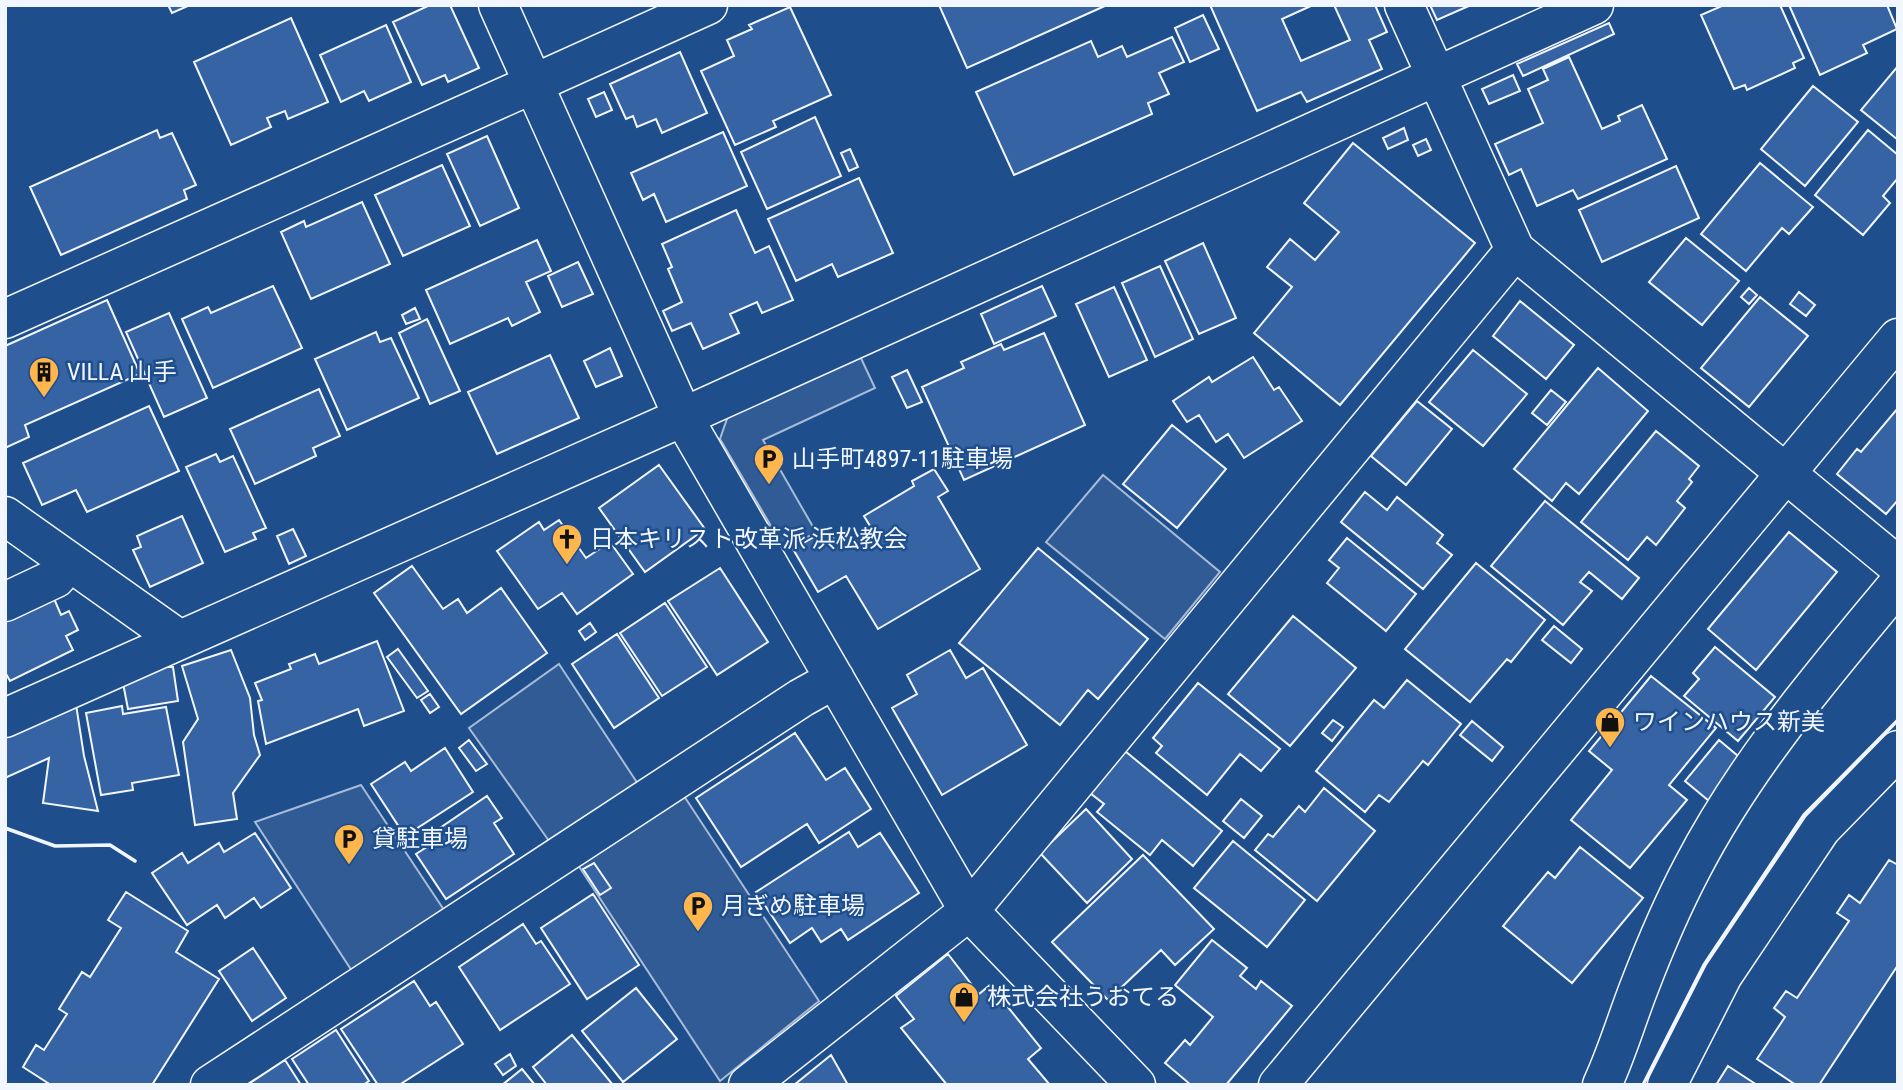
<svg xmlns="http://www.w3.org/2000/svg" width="1903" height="1090" font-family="'Roboto Condensed','Noto Sans JP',sans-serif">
<rect width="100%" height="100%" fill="#1f4e8c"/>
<path fill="#305b95" stroke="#a8bbd7" stroke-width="2" d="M860 356 875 388 763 440 816 532 785 550 720 439 728 416Z
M1103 475 1220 572 1165 639 1046 542Z
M559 664 638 784 549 841 469 728Z
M361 785 444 910 352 971 255 822Z
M684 796 819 1001 720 1081 578 865Z"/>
<path fill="#3563a3" stroke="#f2f6ff" stroke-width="2" d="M168 5H190L172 13Z
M430 5H450L479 68 448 82 445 75 422 85 393 22Z
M939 5H1107L967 68Z
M1210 5H1313L1282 19 1301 61 1350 40 1334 5H1375L1387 32 1369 40 1382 69 1307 102 1301 92 1257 111Z
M1430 5H1471L1437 20Z
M1724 5H1780L1804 58 1793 63 1795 68 1747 90 1745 85 1734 89 1701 15Z
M1789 5H1887L1897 29 1863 45 1867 53 1820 75Z
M790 7 831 95 773 121 776 127 735 145 701 71 734 56 727 40 752 29 749 25Z
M1203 15 1219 49 1190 62 1175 28Z
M291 18 328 102 288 119 285 111 267 118 271 127 231 145 194 62Z
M1609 23 1614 34 1523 76 1517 64Z
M386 25 411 82 369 101 364 91 341 102 320 55Z
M1172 37 1184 62 1159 73 1169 94 1148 103 1152 114 1014 175 976 92 1091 41 1098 57 1122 46 1127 57Z
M680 52 707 113 662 133 656 119 637 127 633 116 626 119 610 84Z
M1569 57 1602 129 1620 121 1618 116 1642 105 1667 159 1578 199 1573 190 1537 206 1521 169 1509 175 1495 144 1543 123 1528 89 1548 80 1543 69Z
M1898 66V140L1861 110Z
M1513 75 1520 91 1489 104 1482 89Z
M1813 86 1858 122 1805 186 1761 149Z
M604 92 612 110 596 117 588 99Z
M815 117 841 176 767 209 741 152Z
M1404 128 1408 140 1388 149 1383 138Z
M157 130 160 138 172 133 196 185 184 190 187 199 61 255 30 187Z
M1868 130 1898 155V178L1883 196 1890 203 1863 235 1815 195Z
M723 132 747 186 666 222 654 194 643 200 631 173Z
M487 136 519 208 480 226 447 154Z
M1426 139 1431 150 1418 156 1413 145Z
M1353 143 1475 243 1340 405 1254 333 1292 287 1267 267 1290 239 1315 260 1339 232 1304 203Z
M850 149 858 167 849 171 841 153Z
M1760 163 1813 207 1789 234 1782 228 1746 271 1701 234Z
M442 165 470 226 403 256 375 195Z
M1676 166 1699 218 1602 262 1579 210Z
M859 178 893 253 838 277 832 264 796 281 768 219Z
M362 202 390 264 311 299 281 232 304 221 306 227Z
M736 210 755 253 769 246 793 300 762 313 757 302 730 314 739 333 703 349 691 323 672 331 663 311 682 302 668 269 672 267 662 244Z
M1686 238 1739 281 1702 325 1649 282Z
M537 240 551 271 526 282 540 312 512 326 508 318 450 344 426 290Z
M1203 243 1236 318 1199 334 1165 261Z
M578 262 593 294 562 307 548 276Z
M1160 266 1193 339 1155 357 1122 283Z
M273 286 302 348 213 388 182 319 208 307 211 313Z
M1042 286 1056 316 994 344 981 314Z
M1114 287 1147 360 1109 377 1076 304Z
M1749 288 1757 295 1749 304 1741 297Z
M1799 292 1815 305 1806 316 1790 304Z
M1760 297 1808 336 1749 407 1701 368Z
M107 300 140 374 25 425 29 437 5 448V346Z
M1520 301 1574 345 1546 379 1493 336Z
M415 308 420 319 406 324 402 315Z
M169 313 207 398 164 417 126 332Z
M427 319 460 391 430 404 399 333Z
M376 332 380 342 391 338 419 398 347 430 315 359Z
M1044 333 1085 425 964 480 922 387 964 368 961 362 1001 344 1004 350Z
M610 348 622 376 596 387 584 361Z
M1473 350 1527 394 1483 446 1429 402Z
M550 355 579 418 497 454 468 392Z
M1253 357 1274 390 1279 387 1302 421 1244 458 1228 434 1216 442 1199 415 1187 422 1173 401 1209 377 1212 382Z
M1598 368 1648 411 1579 494 1566 483 1552 501 1514 469Z
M907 370 922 402 907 408 892 377Z
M319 389 340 436 313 448 316 456 255 484 230 429Z
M1551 390 1566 402 1547 425 1532 413Z
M1417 401 1452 429 1406 485 1371 456Z
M149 406 179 471 87 512 76 490 42 505 23 463Z
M1898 408V500L1886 514 1837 474 1857 449 1861 452Z
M1172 425 1226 469 1177 528 1123 484Z
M1656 431 1699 466 1689 479 1692 482 1677 501 1685 508 1656 545 1647 537 1628 560 1581 522Z
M216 454 220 462 233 456 266 528 253 533 256 539 225 552 186 467Z
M659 465 705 529 645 572 599 508Z
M934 469 948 491 938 497 980 569 878 629 846 576 818 592 793 549 828 529 841 550 873 531 864 516 914 486 912 481Z
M1365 492 1387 510 1397 497 1443 535 1437 543 1452 555 1423 589 1341 522Z
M1545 501 1639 578 1622 599 1589 572 1580 582 1592 591 1563 625 1491 566Z
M182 516 203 563 150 587 133 550 141 547 137 536Z
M559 520 586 558 610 542 633 574 577 614 562 593 538 609 497 551 539 522 544 530Z
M293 529 306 556 289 564 277 536Z
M1789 532 1837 572 1756 670 1708 629Z
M1347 538 1416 594 1386 631 1327 583 1339 568 1329 560Z
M1038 548 1148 639 1098 699 1088 690 1060 725 959 643Z
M1476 563 1545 620 1511 662 1507 659 1470 702 1405 649Z
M412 566 443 609 458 599 467 613 501 588 547 653 461 714 374 593Z
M720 568 768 642 717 675 668 601Z
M52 594 61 615 69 611 78 630 66 636 73 650 10 681 5 672V616Z
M665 603 707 667 662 696 620 633Z
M1293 616 1356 668 1290 746 1228 694Z
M590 623 596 632 585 640 579 631Z
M1554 626 1582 649 1571 663 1542 640Z
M617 634 659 698 614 728 572 664Z
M377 641 404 711 364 726 358 709 266 744 258 701 262 700 255 683 291 669 289 664 315 654 319 664Z
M1715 647 1775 697 1738 741 1684 696 1699 679 1693 673Z
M398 649 428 691 417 698 387 657Z
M231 650 250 698 254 735 260 755 233 793 237 819 195 825 183 742 198 719 182 666Z
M950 650 966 678 983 668 1027 745 942 795 892 708 917 694 907 675Z
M158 667H173L178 701 128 709 123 683Z
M1651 676 1716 728 1669 785 1687 800 1630 868 1571 820 1612 770 1589 751Z
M1407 680 1461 724 1428 765 1423 761 1389 802 1379 795 1365 812 1316 771 1374 700 1384 708Z
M1198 683 1280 749 1261 771 1240 754 1207 795 1156 753 1162 746 1153 738Z
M430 694 439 707 430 713 421 700Z
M75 698 84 756 98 811 43 803 49 758 5 778V729Z
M122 706 123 714 166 707 179 775 132 783 133 790 101 795 86 713Z
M1333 720 1343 727 1332 741 1322 733Z
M1472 721 1503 747 1492 761 1460 735Z
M795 733 826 780 845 768 871 809 819 843 807 824 741 867 696 798Z
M469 740 487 764 476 771 459 748Z
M1719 740 1738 756 1709 801 1685 781Z
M445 748 473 792 405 836 371 784 405 762 411 771Z
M1125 751 1222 831 1193 866 1162 840 1150 855 1097 812 1104 804 1090 793Z
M1324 788 1375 831 1317 901 1255 850 1268 834 1273 837 1299 806 1305 812Z
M487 796 502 818 494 823 514 854 446 899 416 854 439 839 434 832Z
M1241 799 1262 816 1244 838 1223 821Z
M1086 809 1132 859 1087 903 1040 853Z
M849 832 858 847 880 833 919 893 848 940 841 929 821 942 812 928 790 943 756 892Z
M255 833 291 888 261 908 254 898 225 918 217 905 187 925 152 873 182 853 188 863 219 843 224 852Z
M1233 841 1305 900 1267 947 1194 888Z
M1580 847 1643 898 1572 983 1503 926 1548 872 1555 878Z
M1143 855 1214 929 1175 965 1161 950 1108 1000 1052 942Z
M1889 860 1898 865V965L1819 1085H1796L1757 1059 1785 1017 1774 1008 1786 991 1797 998 1849 921 1837 913 1849 895 1860 903Z
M594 863 611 888 600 895 583 869Z
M126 892 188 931 176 952 219 979 152 1085H51L23 1067 36 1045 44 1050 67 1014 59 1009 82 972 90 977 121 928 108 920Z
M593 894 639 965 587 999 541 928Z
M523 924 536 944 541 941 570 984 500 1030 459 967Z
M1212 940 1247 968 1240 976 1256 989 1261 981 1292 1006 1226 1085H1191L1165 1063 1185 1040 1190 1045 1213 1017 1175 985Z
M253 948 286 998 252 1021 219 971Z
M948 954 979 994 990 985 1041 1048 1028 1059 1050 1085H947L901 1028 914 1019 896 996Z
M414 981 430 1006 436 1002 463 1044 399 1085H378L341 1029Z
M636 988 677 1039 623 1082 582 1031Z
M336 1030 369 1081 363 1085H309L292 1059Z
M572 1035 613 1085H547L533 1067Z
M510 1054 516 1066 503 1075 495 1064Z
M831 1055 848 1085H794Z
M285 1060 301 1085H247Z
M1728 1066 1757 1085H1716Z
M522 1069 535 1085H502Z"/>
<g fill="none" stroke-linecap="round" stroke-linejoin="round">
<g stroke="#f2f6ff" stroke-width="41">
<path id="street" d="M498 5 683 417 969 911 1136 1085
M1404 5 1515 250 1898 566
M5 319 533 84
M5 516 180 640 683 417 1594 5
M5 602 56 578 68 561
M5 718 180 640
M210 1085 801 698 835 679
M748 1085 969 911 1515 250
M1602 1085C1617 1053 1627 1018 1640 985 1655 946 1672 906 1692 868 1747 762 1822 676 1898 584
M1667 1085 1723 975 1821 829 1898 750"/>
</g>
<g stroke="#f2f6ff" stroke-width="41">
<path id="secondary" d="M533 84 708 5
M1278 1085 1898 338"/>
</g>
<use href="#street" stroke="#1f4e8c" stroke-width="38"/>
<use href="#secondary" stroke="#1f4e8c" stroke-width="38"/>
<path stroke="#f2f6ff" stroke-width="3.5" d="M5 828 55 846 110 845 135 861
M1643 1085 1704 965 1804 815 1898 720"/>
</g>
<defs>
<g id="building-pin" transform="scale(1.575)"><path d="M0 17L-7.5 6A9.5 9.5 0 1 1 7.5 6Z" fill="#ffb74d" stroke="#1f4e8c"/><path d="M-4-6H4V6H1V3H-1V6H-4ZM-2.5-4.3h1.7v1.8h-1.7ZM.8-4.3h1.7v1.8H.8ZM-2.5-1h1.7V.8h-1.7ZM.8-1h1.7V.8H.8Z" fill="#111"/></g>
<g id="parking-pin" transform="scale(1.575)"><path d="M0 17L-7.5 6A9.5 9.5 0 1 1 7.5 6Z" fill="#ffb74d" stroke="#1f4e8c"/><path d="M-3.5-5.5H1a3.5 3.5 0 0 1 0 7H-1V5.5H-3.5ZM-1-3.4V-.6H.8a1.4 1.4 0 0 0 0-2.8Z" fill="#111"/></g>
<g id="church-pin" transform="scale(1.575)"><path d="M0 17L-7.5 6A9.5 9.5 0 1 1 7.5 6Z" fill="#ffb74d" stroke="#1f4e8c"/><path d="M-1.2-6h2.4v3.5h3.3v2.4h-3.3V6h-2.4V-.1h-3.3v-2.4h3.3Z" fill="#111"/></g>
<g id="shop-pin" transform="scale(1.575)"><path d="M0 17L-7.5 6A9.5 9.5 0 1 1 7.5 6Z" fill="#ffb74d" stroke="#1f4e8c"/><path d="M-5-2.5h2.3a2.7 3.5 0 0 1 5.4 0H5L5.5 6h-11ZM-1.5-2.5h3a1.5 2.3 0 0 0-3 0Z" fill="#111"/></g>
</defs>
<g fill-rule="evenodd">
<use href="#building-pin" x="44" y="372"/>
<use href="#parking-pin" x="769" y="459"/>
<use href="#church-pin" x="567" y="539"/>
<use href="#shop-pin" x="1610" y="722"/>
<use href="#parking-pin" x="349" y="839"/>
<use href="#parking-pin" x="698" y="906"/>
<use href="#shop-pin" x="964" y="997"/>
</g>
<g text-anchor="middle" stroke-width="5" stroke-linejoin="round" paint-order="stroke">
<g font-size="24" fill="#f2f6ff" stroke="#1f4e8c" text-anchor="start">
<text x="67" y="380">VILLA 山手</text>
<text x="792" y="467">山手町4897-11駐車場</text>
<text x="590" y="547">日本キリスト改革派 浜松教会</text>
<text x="1633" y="730">ワインハウス新美</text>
<text x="372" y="847">貸駐車場</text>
<text x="721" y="914">月ぎめ駐車場</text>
<text x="987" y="1005">株式会社うおてる</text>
</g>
</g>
<rect width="1903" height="1090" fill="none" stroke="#f2f6ff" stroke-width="14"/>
</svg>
